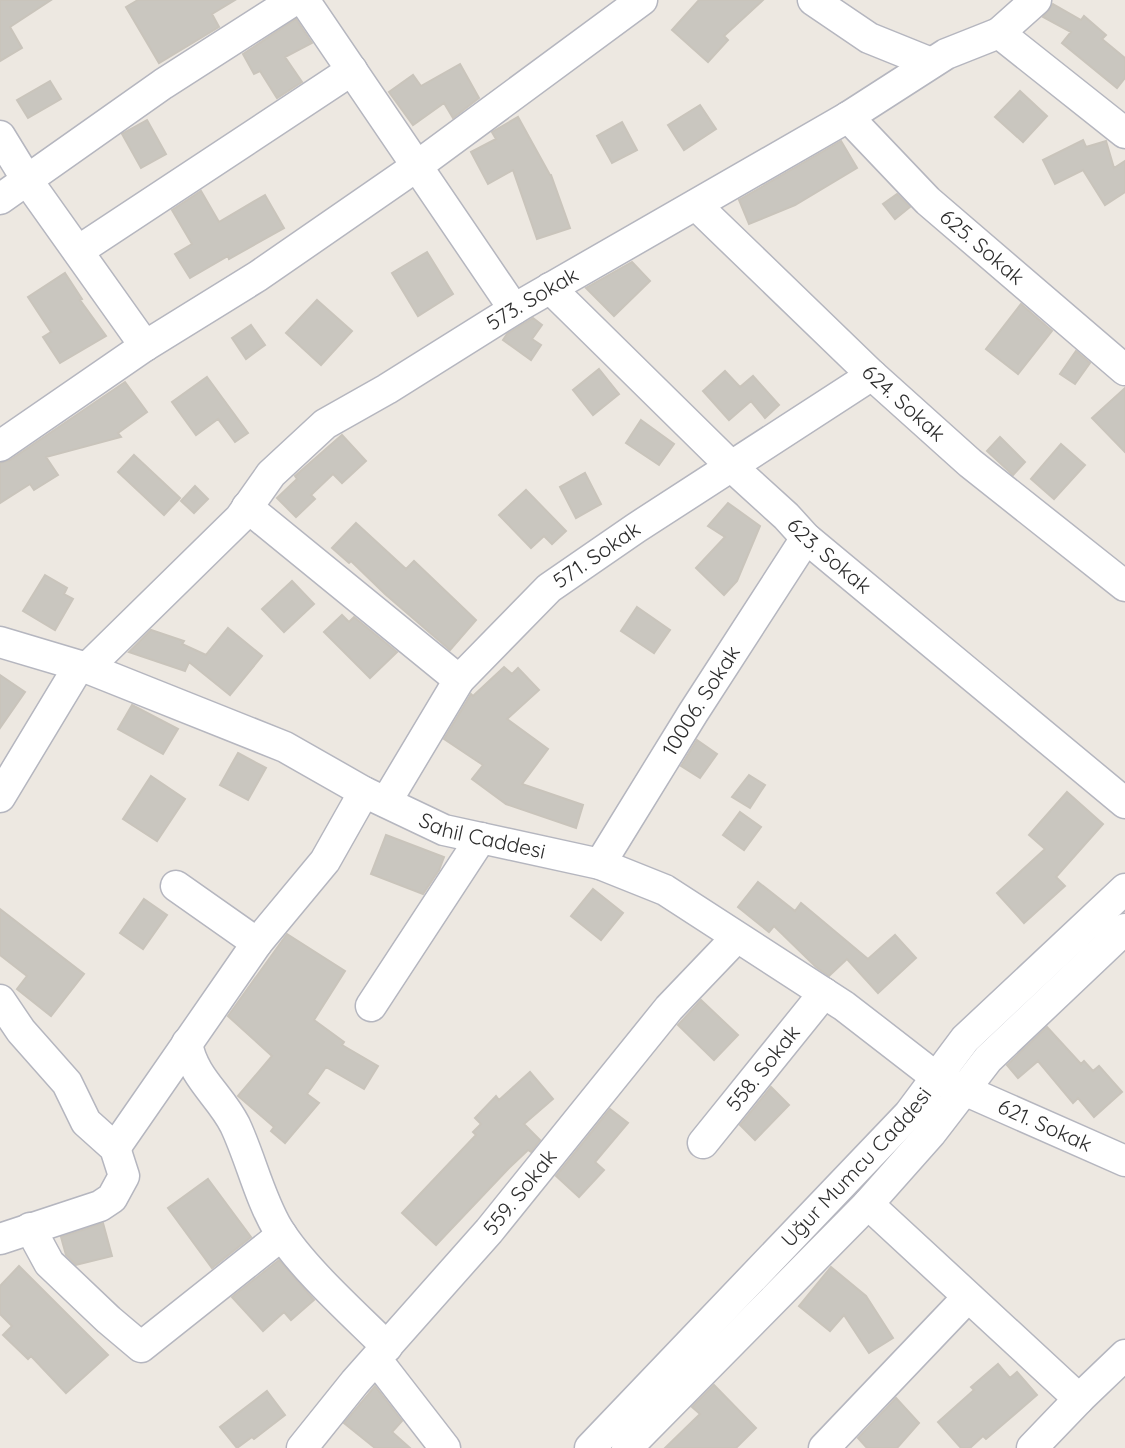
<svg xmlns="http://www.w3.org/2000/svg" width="1125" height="1448" font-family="Quicksand,sans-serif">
<rect width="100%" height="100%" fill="#ede8e1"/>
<path fill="#c9c6bf" stroke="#c9c4bb" stroke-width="2" d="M0 0H51L10 27 22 48 0 61Z
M138 0H235L212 14 219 27 159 63 126 7Z
M699 0H763L724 36 728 40 708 62 672 30Z
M1053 4 1081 20 1084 16 1106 35 1102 39 1125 58V78L1117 88 1062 43 1071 32 1043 17Z
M296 19 312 43 285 57 302 82 277 98 260 71 254 74 243 54Z
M460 64 479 98 453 118 444 103 413 125 389 92 413 75 421 86Z
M50 81 61 99 28 118 17 100Z
M1020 91 1047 116 1023 142 995 117Z
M700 105 716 129 684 150 668 125Z
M518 117 550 175H551L570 228 537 239 513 170 488 184 471 152 496 139 492 132Z
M147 120 166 154 141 168 122 134Z
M622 122 637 150 612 163 597 136Z
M1083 140 1086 147 1106 141 1114 168 1125 161V192L1105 205 1083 170 1055 184 1043 160Z
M841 141 857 168 795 205 749 224 739 200Z
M201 191 219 222 265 195 284 228 229 259 228 256 190 278 175 254 192 244 172 210Z
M897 194 910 207 895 219 883 204Z
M427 252 453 294 418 316 392 273Z
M632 262 650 281 614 316 586 288Z
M65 273 82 299 80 300 106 336 60 363 43 337 51 332 28 297Z
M317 300 352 331 321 365 286 333Z
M1021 304 1052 331 1018 374 986 349Z
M533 318 542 325 532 339 541 345 531 360 503 340 507 334Z
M251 325 265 345 246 359 232 338Z
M1076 351 1090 363 1075 384 1060 374Z
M599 369 619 394 593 415 573 390Z
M725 371 740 387 753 376 779 405 765 418 751 401 729 420 703 391Z
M207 377 248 433 235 442 218 419 196 435 172 402Z
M125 382 147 412 118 433 121 437 46 457 58 475 34 490 30 484 0 503V463L10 460Z
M1125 388V452L1092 418Z
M641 420 674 444 659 465 626 443Z
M342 435 366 461 342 483 333 474 311 495 315 499 296 517 277 498 297 479 295 476Z
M1000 437 1025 462 1013 475 987 451Z
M1061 444 1085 465 1054 499 1031 479Z
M134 455 180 498 164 515 118 472Z
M585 473 601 504 576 518 560 487Z
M195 486 208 499 194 513 181 501Z
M526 490 566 531 552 544 544 536 531 548 499 515Z
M728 503 760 526 737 581 724 595 696 568 725 537 708 526Z
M356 523 406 569 414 561 476 620 450 650 385 594 351 561 349 563 332 548Z
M45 575 67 588 64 594 73 599 55 630 23 611Z
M292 581 314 604 284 632 262 609Z
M637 607 670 630 654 653 621 631Z
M342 615 349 622 354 617 397 652 370 678 324 632Z
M228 628 262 656 230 695 189 662 185 671 129 652 151 630 184 641 182 644 206 655Z
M504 667 512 674 518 668 539 690 507 719 548 749 522 784 583 805 576 828 506 804 472 779 483 765 444 739 471 694 473 696Z
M0 675 25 692 0 728Z
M132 705 178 729 163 754 118 729Z
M697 740 717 754 700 778 681 766Z
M238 753 266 768 248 800 220 785Z
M749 775 765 785 750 808 732 797Z
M151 776 185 799 157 841 123 819Z
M1067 792 1103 824 1056 877 1065 886 1024 923 997 893 1045 849 1029 835Z
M740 812 761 827 744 850 723 835Z
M386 835 444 857 439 870 423 894 371 874Z
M758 882 795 911 801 903 868 959 895 935 916 958 878 993 847 959 829 976 816 967 774 926 769 932 738 907Z
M593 889 623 913 601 940 571 916Z
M144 899 167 915 143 949 120 933Z
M0 909 84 974 51 1016 17 989 27 976 0 955Z
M287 934 345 971 314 1020 344 1042 342 1045 378 1066 364 1089 326 1067 307 1094 319 1103 285 1143 271 1131 274 1127 238 1096 272 1056 228 1016Z
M701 1000 738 1035 714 1060 678 1025Z
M1047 1027 1081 1064 1084 1061 1093 1071 1099 1066 1122 1092 1094 1117 1078 1098 1073 1103 1038 1061 1018 1078 1007 1065Z
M530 1072 553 1099 524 1124 540 1140 531 1152 528 1150 509 1168 436 1245 402 1213 476 1135 473 1132 481 1124 475 1118 496 1096 499 1100Z
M771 1087 789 1105 755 1140 740 1125Z
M610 1109 628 1123 595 1162 604 1170 579 1197 556 1176Z
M208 1179 251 1237 212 1268 168 1208Z
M103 1223 112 1256 76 1265 66 1255 61 1237Z
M279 1260 314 1300 291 1320 284 1312 263 1331 232 1297Z
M19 1266 108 1355 66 1393 31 1356 28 1359 3 1335 12 1326 0 1314V1286Z
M831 1267 866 1296 893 1338 869 1353 844 1315 830 1331 799 1306Z
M998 1364 1010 1378 1017 1372 1037 1395 986 1439 983 1436 970 1448H961L938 1422 974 1390 971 1387Z
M714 1385 756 1428 736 1448H665L700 1414 692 1407Z
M375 1386 402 1421 392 1432 410 1448H375L344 1423Z
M267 1391 285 1415 254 1439 252 1437 237 1448 220 1427Z
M896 1398 919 1423 897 1448H867L858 1438Z"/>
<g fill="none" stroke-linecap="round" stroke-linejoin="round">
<g stroke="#b5b6bf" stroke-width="33">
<g id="minor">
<path d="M304 0 514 309"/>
<path d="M813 0 869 38 931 63"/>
<path d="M999 33 1125 133"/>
<path id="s1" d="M848 117 928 201 1125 370"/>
<path d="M0 136 27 180 145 346"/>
<path d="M0 199 163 84 294 0"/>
<path id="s2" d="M696 205 872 375 970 463 1125 586"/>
<path d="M78 251 352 70"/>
<path id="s3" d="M550 288 731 466 786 516 806 538 1125 803"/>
<path d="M0 446 145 346 258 276 417 166 642 0"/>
<path d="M247 507 459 680"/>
<path id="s4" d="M0 642 87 668 285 747 364 792 444 830 600 864 665 890 844 1006 937 1078 1125 1161"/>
<path id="s5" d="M87 668 240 518 271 474 325 424 387 389 521 305 848 117 946 54 999 33 1036 0"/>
<path d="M0 797 79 666"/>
<path id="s6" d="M386 802 459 680 549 588 636 528 872 375"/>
<path id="s7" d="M600 864 693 713 806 538"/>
<path d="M176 886 257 943"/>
<path d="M0 1000 21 1031 67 1083 86 1122 115 1148 124 1176 112 1198 100 1206 0 1239"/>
<path d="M371 1006 481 838"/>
<path d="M187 1043C193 1078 220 1095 235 1125 251 1159 259 1197 278 1229 302 1268 353 1313 387 1347"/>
<path id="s8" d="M703 1143 824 993"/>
<path d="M115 1148 257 943 325 861 364 792"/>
<path d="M868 1204 1079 1399"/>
<path d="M30 1228 49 1263 109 1320 141 1347 282 1235"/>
<path d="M376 1359 445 1448"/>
<path id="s9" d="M302 1448 355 1382 489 1231 669 1008 736 938"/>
<path id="s10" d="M590 1448 909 1114 965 1039 1125 889"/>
<path d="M627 1448 868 1204 931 1133 988 1059 1125 929"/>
<path d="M824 1448 968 1297"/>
<path d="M1032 1448 1079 1399 1125 1355"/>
</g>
</g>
<use href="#minor" stroke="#fff" stroke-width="30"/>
</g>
<g text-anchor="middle" stroke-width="7" stroke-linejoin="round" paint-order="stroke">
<g font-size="21" fill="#2d2d2d" stroke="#fff">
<text dy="7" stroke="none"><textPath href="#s1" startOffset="187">625. Sokak</textPath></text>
<text dy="7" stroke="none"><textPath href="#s5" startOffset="584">573. Sokak</textPath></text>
<text dy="7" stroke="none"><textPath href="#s2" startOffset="287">624. Sokak</textPath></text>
<text dy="7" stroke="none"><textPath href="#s6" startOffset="329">571. Sokak</textPath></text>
<text dy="7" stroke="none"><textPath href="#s3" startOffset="387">623. Sokak</textPath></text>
<text dy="7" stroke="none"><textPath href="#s7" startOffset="192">10006. Sokak</textPath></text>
<text dy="7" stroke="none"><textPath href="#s4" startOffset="522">Sahil Caddesi</textPath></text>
<text dy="7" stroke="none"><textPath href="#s8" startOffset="96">558. Sokak</textPath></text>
<text dy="7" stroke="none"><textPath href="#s4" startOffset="1162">621. Sokak</textPath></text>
<text dy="7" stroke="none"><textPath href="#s10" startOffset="387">Uğur Mumcu Caddesi</textPath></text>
<text dy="7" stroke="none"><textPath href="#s9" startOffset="336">559. Sokak</textPath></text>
</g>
</g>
</svg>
